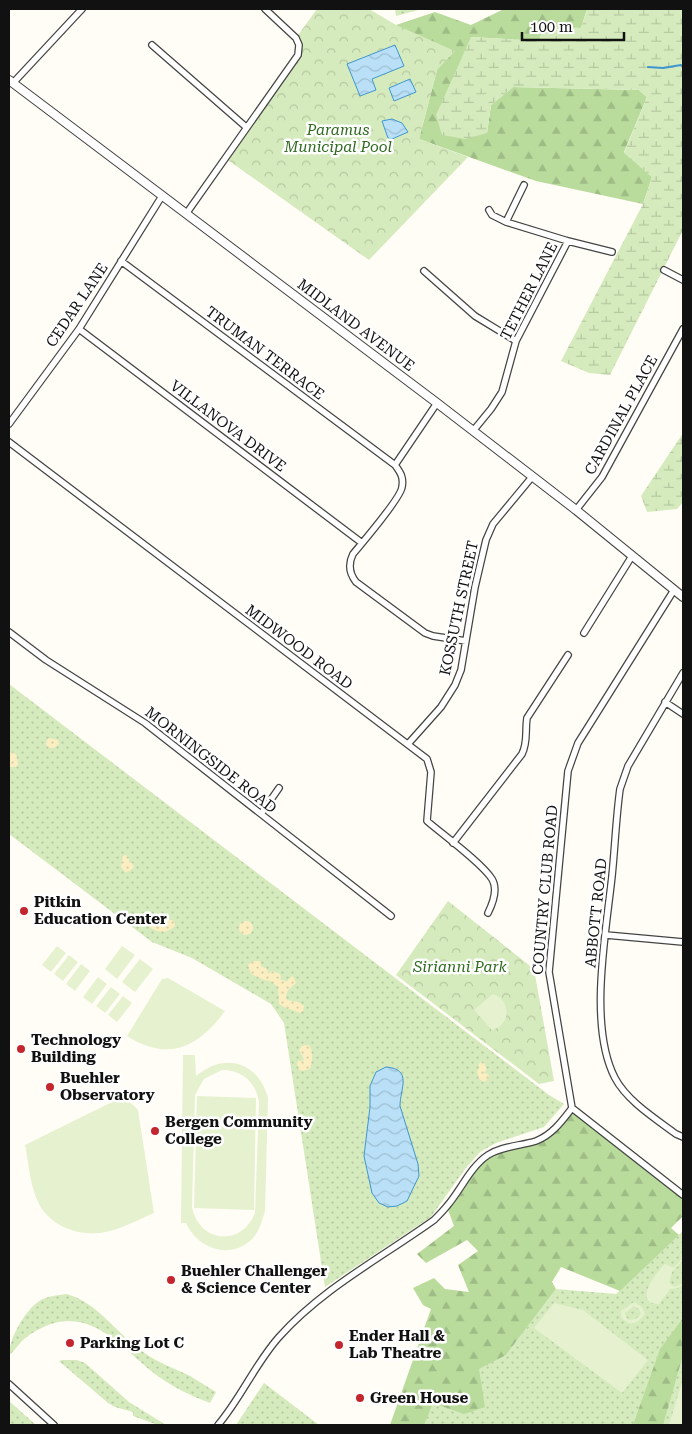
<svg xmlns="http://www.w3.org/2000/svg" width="692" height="1434" font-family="'Roboto Serif',serif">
<defs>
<pattern id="grass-dots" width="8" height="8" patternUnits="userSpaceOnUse" patternTransform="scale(1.25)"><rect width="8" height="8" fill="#d5ebbd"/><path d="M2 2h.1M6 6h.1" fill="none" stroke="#b6c8a1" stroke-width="1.8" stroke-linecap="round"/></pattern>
<pattern id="forest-firs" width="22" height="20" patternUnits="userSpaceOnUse" patternTransform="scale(1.25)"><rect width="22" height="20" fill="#b9dc9c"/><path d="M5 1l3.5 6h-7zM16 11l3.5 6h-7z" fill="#9ebc85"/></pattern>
<pattern id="wetland-marsh" width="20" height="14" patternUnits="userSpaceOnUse" patternTransform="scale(1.25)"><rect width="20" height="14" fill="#d5ebbd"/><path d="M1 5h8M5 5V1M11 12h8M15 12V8" fill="none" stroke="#b6c8a1"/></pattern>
<pattern id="sand-dots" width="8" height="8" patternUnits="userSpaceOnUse" patternTransform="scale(1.25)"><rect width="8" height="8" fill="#fbeec1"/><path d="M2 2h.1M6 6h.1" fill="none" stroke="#d6cba5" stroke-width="1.8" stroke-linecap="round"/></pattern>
<pattern id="park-crowns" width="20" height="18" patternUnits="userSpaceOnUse" patternTransform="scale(1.25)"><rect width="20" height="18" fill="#d5ebbd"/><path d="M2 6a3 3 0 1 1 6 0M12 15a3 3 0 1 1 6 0" fill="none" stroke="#b6c8a1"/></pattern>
<pattern id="water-waves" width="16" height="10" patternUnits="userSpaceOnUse" patternTransform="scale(1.25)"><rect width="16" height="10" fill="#b9e0f7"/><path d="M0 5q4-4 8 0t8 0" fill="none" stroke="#9ebfd3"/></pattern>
</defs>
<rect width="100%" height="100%" fill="#fffdf5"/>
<path fill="url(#grass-dots)" d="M395 9H422L396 16Z
M9 684 549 1095 564 1104 544 1127 496 1143 480 1152 465 1169 431 1217 325 1287 284 1023 271 1004 192 958 152 942 9 834Z
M683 1231V1425H421L437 1387 506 1355 556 1289 616 1294Z
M67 1294C98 1303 116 1333 142 1351 156 1362 174 1368 190 1376 199 1381 207 1387 216 1392L210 1403C191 1396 175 1388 159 1377 127 1354 96 1309 51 1324 40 1328 29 1334 21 1342 17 1346 13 1353 9 1355 9 1338 27 1306 43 1299 50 1296 59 1295 67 1294Z
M62 1360H77L85 1363 129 1402 166 1425H158L133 1416V1412L115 1407 108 1403 59 1361Z
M264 1383 319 1425H236Z
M9 1401 36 1425H9Z"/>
<path fill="url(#forest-firs)" d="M504 9H587L581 28 544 27 539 41 471 37 487 133 491 105 513 87 639 90 647 97 624 152 652 177 643 204 536 181 419 139 437 70 396 25 435 12 471 25Z
M572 1108 683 1197V1216L671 1228 679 1235 620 1291 561 1267 552 1282 556 1289 506 1355 479 1369 485 1407 464 1414 433 1403 424 1425H390L431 1309 423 1305 413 1288 434 1278 445 1289 469 1292 458 1265 478 1251 467 1240 426 1263 417 1254 454 1226 447 1207 475 1166 488 1155 548 1135Z
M683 1318V1355L663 1425H633L660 1349Z"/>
<path fill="url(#wetland-marsh)" d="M587 9H683V230L610 375 589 373 561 361 643 204 652 177 624 153 647 97 639 90 513 87 491 105 487 133 465 139 442 135 436 115 471 37 539 41 544 27 581 28Z
M683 433V502L677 509 647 512 641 496Z"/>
<path fill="url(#sand-dots)" d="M48 738 58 740 59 744 54 748H48L46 744Z
M13 752 17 756 18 765 16 767H10L9 753Z
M126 855 129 859V863L132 862 134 867 130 871 125 872 121 867 123 856Z
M148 913 150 915 154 914 159 916 160 918 157 921V923C162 920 168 918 174 921L175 926C166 935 153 933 147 923L142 924 140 920 142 914Z
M239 928a7 7 0 1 1 14 0a7 7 0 1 1-14 0Z
M253 961H260L261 966 267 969 268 974 272 971 280 974 281 978 279 980H283L286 982 292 976 294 978 296 983 288 990 286 996 287 1000 298 1002 304 1006 303 1011 300 1013 284 1007 279 1004 278 987 270 981 264 980 251 974 248 965Z
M306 1045H309C314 1052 312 1062 310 1069L302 1071 299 1070 297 1064 298 1061H302L304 1059 299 1050 302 1046Z
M481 1062 484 1063 487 1069 484 1073 488 1074 489 1077 486 1081 483 1082 479 1079 477 1071 479 1068V1064Z"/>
<path fill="url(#park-crowns)" d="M317 9H369L396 25 455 51 437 70 419 139 468 157 369 260 225 158 298 55 296 38Z
M448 901 534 969 554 1081 539 1084 396 975Z"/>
<path fill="#e6f2cf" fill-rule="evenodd" d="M57 946 66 953 51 972 42 965Z
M122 946 135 955 117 979 105 969Z
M69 955 78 962 63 981 54 974Z
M140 959 153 969 135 992 122 982Z
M81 964 90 971 75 991 66 984Z
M98 977 107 984 92 1004 83 997Z
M168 978 225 1011C198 1048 168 1062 127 1036L162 979Z
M111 987 120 994 105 1013 96 1006Z
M493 994C507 998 512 1017 499 1027 497 1028 494 1029 492 1030L474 1010Z
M123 996 132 1003 117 1022 108 1015Z
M183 1055H195L196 1076C224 1052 258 1061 268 1098L265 1211C262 1221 259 1232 252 1239 230 1261 197 1248 186 1223H181ZM222 1070C242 1070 256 1082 259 1102L255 1213C242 1247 199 1243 192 1207L195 1095 204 1079Z
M197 1096 256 1098 254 1210 194 1208Z
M116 1100C127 1100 131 1102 138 1110L154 1213C124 1226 100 1242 66 1228 56 1224 46 1216 40 1206 30 1188 29 1165 25 1145Z
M683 1258V1260L672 1272 669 1283 675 1287 683 1283V1285L678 1288 670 1289 659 1304C632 1303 656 1273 665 1264L674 1268Z
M634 1302 642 1307 645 1314C636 1324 631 1328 621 1317V1311ZM634 1306 639 1309 641 1314 636 1319 629 1320 626 1317 625 1313Z
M554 1303 583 1310 648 1360 622 1393 534 1328Z
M683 1379V1425H669Z"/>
<path fill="url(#water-waves)" stroke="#3f96cf" d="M395 45 404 66 372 79 376 90 360 96 347 64Z
M410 79 416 92 394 101 389 88Z
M392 119 402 123 408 132 392 139 388 138 382 121Z
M386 1067C413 1069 400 1089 400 1106L418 1164 419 1176 407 1201 397 1206 388 1207 379 1203 372 1193 364 1156 370 1107V1086L376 1072Z"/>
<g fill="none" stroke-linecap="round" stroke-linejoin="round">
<path stroke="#3f96cf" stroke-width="2" d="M648 67 663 68 681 65 683 67"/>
<g stroke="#444" stroke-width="8">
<path id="minor" d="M152 45 246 127
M13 83 82 9
M489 210 492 215 506 222 568 241 612 252
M186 214 298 55 299 45 296 38 265 9
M506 222 524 185
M121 261 395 465
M664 270 683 280
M424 271 475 316 516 341
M79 329 362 543
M437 403 395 465C400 472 404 477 402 487 401 498 362 543 353 554 348 564 349 573 356 582L425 633 433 636 466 641
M9 424 79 329 162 196
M473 431 491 409 502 392 516 341 568 241
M9 442 427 759 431 772 427 821C442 834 482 863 492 879 498 889 493 903 488 913
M576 510 602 477 683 329
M674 590 578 743 568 771 549 972 572 1108 683 1195
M9 632 46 660 145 723 391 916
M584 633 632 556
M683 673 628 766 620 789C616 818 615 847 612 876 606 933 588 1026 615 1078 627 1101 656 1119 676 1134L683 1137
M665 702 683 714
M408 744 441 707 455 685 461 670 475 587 486 540 493 524 532 477
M261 814 279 788
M453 843 522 754C528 742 525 731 527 718L568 655
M606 935 683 942
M9 1384 54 1425
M218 1425C241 1398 255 1364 279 1337 323 1288 381 1258 434 1220 438 1216 443 1211 447 1206 461 1190 470 1167 488 1155 502 1146 520 1146 536 1141 552 1135 562 1121 572 1108"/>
</g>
<g stroke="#444" stroke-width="10">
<path id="tertiary" d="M9 80 437 403 576 510 683 597"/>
</g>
<use href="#minor" stroke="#fff" stroke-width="5.5"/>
<use href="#tertiary" stroke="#fff" stroke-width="8"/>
</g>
<g fill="#c4262e" stroke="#fff" stroke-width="2">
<circle cx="24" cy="911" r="5"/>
<circle cx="21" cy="1049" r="5"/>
<circle cx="50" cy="1087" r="5"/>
<circle cx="155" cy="1131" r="5"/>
<circle cx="171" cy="1280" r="5"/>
<circle cx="70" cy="1343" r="5"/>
<circle cx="339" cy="1345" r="5"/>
<circle cx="360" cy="1398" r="5"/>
</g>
<g text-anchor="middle" stroke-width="5" stroke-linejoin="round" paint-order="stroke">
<g font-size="15" font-style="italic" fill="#2f6b1f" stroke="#fff">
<text x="338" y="135">Paramus<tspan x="338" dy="17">Municipal Pool</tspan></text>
<text x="460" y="972">Sirianni Park</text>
</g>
<g font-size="15" fill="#111" stroke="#fff">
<text transform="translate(529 291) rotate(-63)" y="5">TETHER LANE</text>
<text transform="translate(77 305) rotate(-56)" y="5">CEDAR LANE</text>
<text transform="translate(356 325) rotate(37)" y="5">MIDLAND AVENUE</text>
<text transform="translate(265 353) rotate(37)" y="5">TRUMAN TERRACE</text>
<text transform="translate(621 415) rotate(-61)" y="5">CARDINAL PLACE</text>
<text transform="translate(228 426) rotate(37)" y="5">VILLANOVA DRIVE</text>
<text transform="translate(459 608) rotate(-78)" y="5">KOSSUTH STREET</text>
<text transform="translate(299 647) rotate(37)" y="5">MIDWOOD ROAD</text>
<text transform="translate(211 760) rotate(38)" y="5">MORNINGSIDE ROAD</text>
<text transform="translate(545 890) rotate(-85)" y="5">COUNTRY CLUB ROAD</text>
<text transform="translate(596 913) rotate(-84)" y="5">ABBOTT ROAD</text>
</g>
<g font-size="15" font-weight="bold" fill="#111" stroke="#fff" text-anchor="start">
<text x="34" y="907">Pitkin<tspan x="34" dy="17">Education Center</tspan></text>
<text x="31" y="1045">Technology<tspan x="31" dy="17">Building</tspan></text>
<text x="60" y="1083">Buehler<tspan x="60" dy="17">Observatory</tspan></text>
<text x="165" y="1127">Bergen Community<tspan x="165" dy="17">College</tspan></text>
<text x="181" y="1276">Buehler Challenger<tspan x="181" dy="17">&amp; Science Center</tspan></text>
<text x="349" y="1341">Ender Hall &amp;<tspan x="349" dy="17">Lab Theatre</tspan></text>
<text x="80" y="1348">Parking Lot C</text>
<text x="370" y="1403">Green House</text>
</g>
</g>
<rect width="692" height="1434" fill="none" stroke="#111111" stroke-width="20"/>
<path d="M522 32v8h102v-8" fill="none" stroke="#111111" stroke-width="2.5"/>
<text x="530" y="32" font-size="15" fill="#111111" stroke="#ffffff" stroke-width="4" paint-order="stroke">100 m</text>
</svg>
